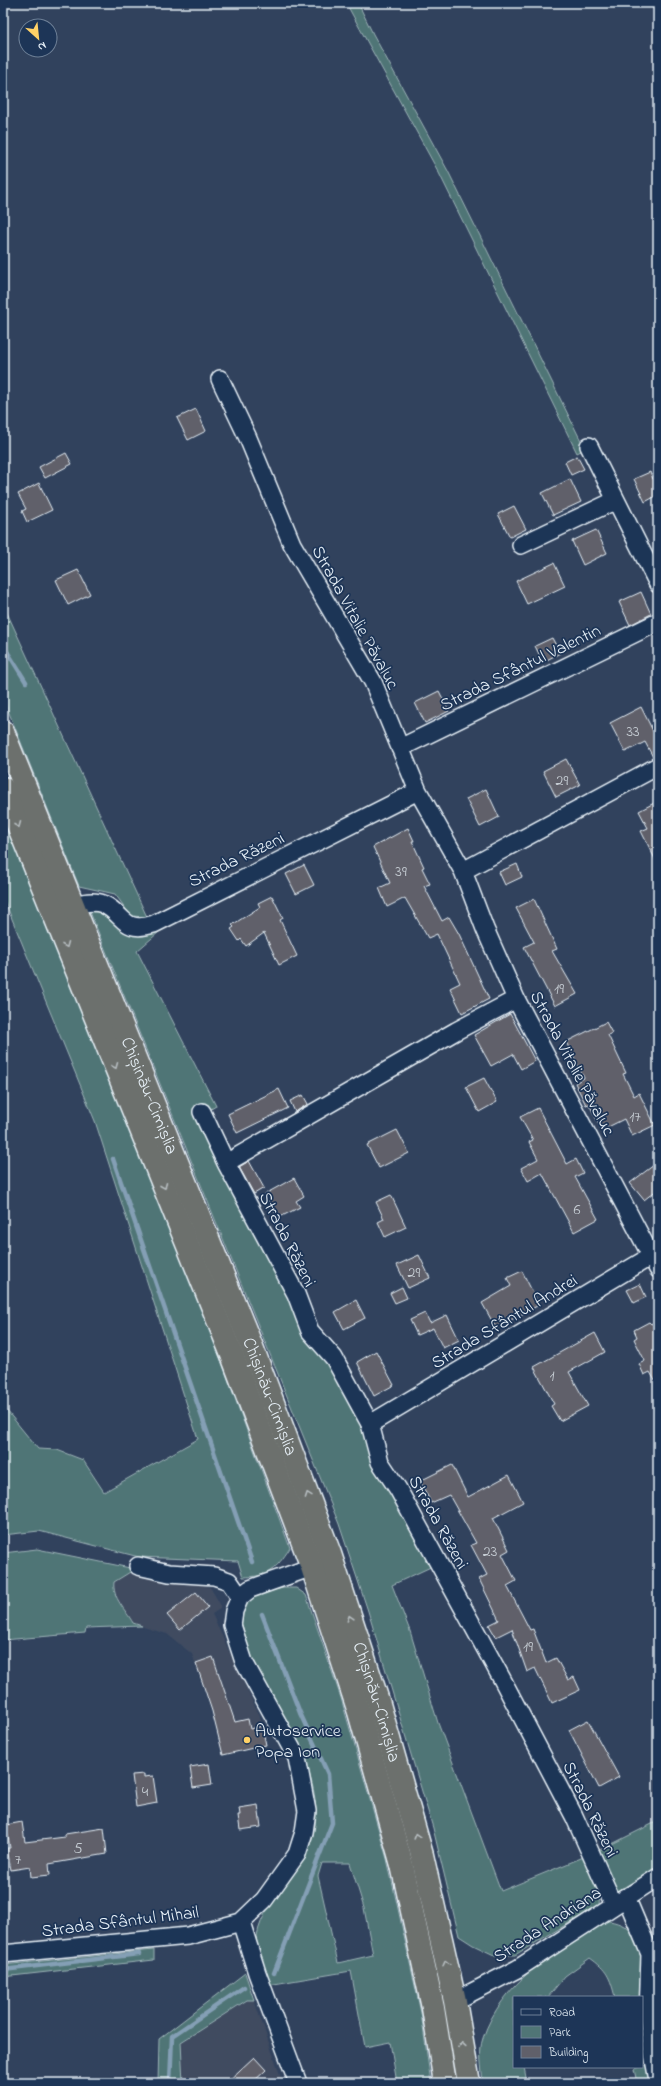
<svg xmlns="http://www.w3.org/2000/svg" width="661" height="2086" font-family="'Indie Flower',sans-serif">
<rect width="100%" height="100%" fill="#31425d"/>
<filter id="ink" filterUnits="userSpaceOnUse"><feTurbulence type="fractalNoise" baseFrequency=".025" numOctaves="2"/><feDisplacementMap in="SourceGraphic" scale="8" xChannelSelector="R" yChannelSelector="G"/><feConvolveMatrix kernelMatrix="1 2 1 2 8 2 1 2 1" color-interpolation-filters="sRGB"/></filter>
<g filter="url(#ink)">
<path fill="#3f4b61" d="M135 1569 210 1587 220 1604V1609L212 1614 264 1726H262L266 1745 223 1755 212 1711 192 1654 167 1634 133 1624 121 1607 113 1588 114 1582Z
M247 2000H254L283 2083H183L181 2042Z"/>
<path fill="#507576" stroke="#9cb3b7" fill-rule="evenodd" d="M346 3H358L373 34 448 171 585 449 577 453 439 173Z
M3 604 147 917 131 916 115 894 79 886 3 698Z
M3 815 214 1341 290 1548C276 1569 269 1577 243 1577L238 1561 139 1557 39 1531 3 1535V1406L38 1449 57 1450 83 1460 104 1492 198 1439 95 1121 3 897Z
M88 907 101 908 138 933 159 932 137 951 216 1106 198 1117 364 1426 369 1455 435 1565 392 1585 410 1631 438 1723 501 1891 586 1856 600 1890 599 1905 515 1955H494L473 1945 459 1936 433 1828 368 1611 339 1524Z
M37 1549 135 1569 114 1582C112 1598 126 1610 133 1623L142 1626 86 1628 85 1633 3 1640V1553Z
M284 1588H296L306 1595 341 1698 387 1859 421 2013 431 2083H397L390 2042 365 2047 351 1971 268 1985C264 1976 256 1964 256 1954 252 1906 299 1880 312 1839 330 1781 281 1718 257 1670 248 1653 245 1632 239 1615 244 1596 267 1591 284 1588ZM322 1863H350L364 1908 373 1955 338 1963 318 1876Z
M658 1821V1867L618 1891 611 1887 596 1852Z
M602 1920C649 1924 642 1961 641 1997H615C610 1977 607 1970 590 1958L565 1976 548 1997H514V2067H524L527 2083H483C482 2068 478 2052 483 2038 501 1983 556 1950 602 1920Z
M154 1950V1960L3 1977V1965Z
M245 1973 254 2000H247L181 2042 183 2083H158L159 2039Z
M646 2065 650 2083H637L634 2069Z"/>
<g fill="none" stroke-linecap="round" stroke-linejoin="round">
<path stroke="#849fb5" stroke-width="4.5" d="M3 645 26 682
M113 1159 252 1562
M262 1614 300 1713 328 1774 332 1823 274 1973
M3 1970 139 1954
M170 2083 172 2036 244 1987"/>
</g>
<path fill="#60606a" stroke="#e8f1f8" d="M196 409 206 431 188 440 177 418Z
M66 453 72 464 45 478 39 467Z
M577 456 584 469 571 475 565 462Z
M650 472 653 479 658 477V495L645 502 634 479Z
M570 479 581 502 553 515 542 493Z
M39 483 52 510 27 522 22 511 26 509 18 494Z
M514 506 526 529 510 537 498 514Z
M596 530 607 553 583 565 572 541Z
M554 563 565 586 527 604 516 581Z
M78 570 90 594 68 605 56 580Z
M641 592 651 614 630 625 619 602Z
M552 638 560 653 543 662 535 646Z
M439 691 449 711 425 723 415 703Z
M641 707 658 741V756L653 757 645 742 625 752 610 723Z
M566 759 580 785 556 797 543 771Z
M486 789 499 817 480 827 466 799Z
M658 801V865L641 831 648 828 639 811Z
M408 828 414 841H412L424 867 422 868 430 884 424 886 442 921 449 917 459 934 489 999 462 1013 450 988 460 983 437 934 428 938 405 898 387 907 379 888 390 883 373 847Z
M517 864 522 877 505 885 499 872Z
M304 865 314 885 296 894 286 874Z
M272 896 283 918 280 920 297 956 279 965 264 933 246 946 241 939 239 941 231 929 234 927 232 925 260 907 258 903Z
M534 899 557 949 552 951 577 994 555 1006 524 947 534 942 516 908Z
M510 1014 535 1061 521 1069 513 1054 491 1066 474 1035Z
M606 1022 612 1033 608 1035 626 1073 623 1074 634 1096 639 1093 655 1125 632 1136 624 1119 602 1130 589 1104 586 1105 575 1083 584 1078 566 1042Z
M484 1078 497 1102 479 1112 466 1087Z
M279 1089 288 1108 237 1133 228 1114Z
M303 1095 308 1104 295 1112 290 1101Z
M538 1108 567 1164 576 1159 583 1173 575 1177 598 1219 574 1232 542 1173 528 1181 521 1168 538 1159 529 1142 533 1140 520 1117Z
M397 1130 409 1153 379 1168 367 1145Z
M249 1161 264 1188 254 1194 239 1167Z
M658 1162V1189L644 1200 630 1183Z
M294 1178 304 1196 296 1201 300 1207 278 1218 265 1194Z
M391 1195 406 1227 385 1237 378 1222 384 1219 376 1202Z
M419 1255 430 1278 408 1288 397 1265Z
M522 1271 539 1305 496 1328 482 1303 511 1286 507 1278Z
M640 1284 646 1297 634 1303 627 1290Z
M402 1287 407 1298 395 1303 390 1293Z
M356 1300 365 1318 344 1329 335 1312Z
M425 1313 430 1323 447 1315 459 1340 443 1348 433 1328 417 1335 410 1320Z
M658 1320V1386L650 1372 644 1375 639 1364 645 1361 634 1339 637 1337 634 1330 649 1322 651 1324Z
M595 1333 605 1352 569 1372 588 1406 560 1421 551 1406 554 1404 534 1367Z
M376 1351 394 1385 374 1396 357 1362Z
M452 1465 468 1497 509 1475 523 1502 493 1518 509 1550 502 1554 516 1581 507 1586 530 1630 533 1629 546 1663 556 1658 568 1680 574 1677 580 1690 552 1703 535 1668 527 1672 512 1629 496 1637 489 1625 499 1620 479 1579 487 1575 471 1545 476 1543 449 1495 431 1503 420 1481Z
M196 1592 208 1607 180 1630 167 1615Z
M213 1657 235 1722 248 1719 250 1729 262 1726 266 1745 223 1755 212 1711 196 1663Z
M588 1720 619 1777 599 1788 569 1730Z
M209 1764 212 1785 193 1788 190 1767Z
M144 1774V1777L153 1776 157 1803 136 1807 132 1775Z
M258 1805 261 1827 240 1830 238 1815H240L239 1808Z
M22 1822 25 1842 65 1837V1834L104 1828 107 1854 49 1864 50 1875 31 1877 30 1867 11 1870 7 1848H10L6 1825Z
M254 2057 266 2070 252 2083H226Z"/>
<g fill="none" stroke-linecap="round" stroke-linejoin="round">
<g stroke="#e8f1f8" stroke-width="20">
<path id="minor" d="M220 379 248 438 292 544 373 682 418 791 463 871 485 929 516 999 658 1269
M589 446 658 584
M521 545 616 500
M400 748 658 622
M463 871 658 766
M72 905C81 903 94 900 103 904 125 914 122 934 154 924L418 791
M202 1112 226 1163 296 1294 310 1331 334 1358 370 1424 380 1462 398 1489 502 1679 574 1816 614 1905
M226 1163 456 1031 516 999
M370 1424 658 1252
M138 1566 169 1573 214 1576 229 1581 240 1597
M626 1897 650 1954 648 2016 652 2049 658 2080
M241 1922 257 1973 298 2083
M3 1954 188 1936 241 1922 264 1900 297 1854 304 1832 307 1811 297 1758 244 1662 232 1625 234 1611 240 1597 250 1589 312 1567
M455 2001 517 1969 658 1877"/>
</g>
<g stroke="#e8f1f8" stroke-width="25">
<g id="highway">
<path id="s1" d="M3 732 252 1347 330 1554 379 1704 422 1855 455 2001 469 2083"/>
<path d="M3 788 232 1355 312 1567 359 1712 402 1865 433 2008 445 2083"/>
</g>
</g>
<use href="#minor" stroke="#1d3557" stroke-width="17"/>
<use href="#highway" stroke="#6c706d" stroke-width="22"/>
</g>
<defs><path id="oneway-chevron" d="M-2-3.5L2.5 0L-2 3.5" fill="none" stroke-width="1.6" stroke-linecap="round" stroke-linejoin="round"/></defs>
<g stroke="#b6bdc0">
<use href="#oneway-chevron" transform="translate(18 825) rotate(68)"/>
<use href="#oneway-chevron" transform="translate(66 945) rotate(68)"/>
<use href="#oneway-chevron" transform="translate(115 1066) rotate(68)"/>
<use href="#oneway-chevron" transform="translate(164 1186) rotate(68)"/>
<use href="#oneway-chevron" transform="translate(308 1495) rotate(-110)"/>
<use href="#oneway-chevron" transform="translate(350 1618) rotate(-108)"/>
<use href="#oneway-chevron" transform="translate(417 1836) rotate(-106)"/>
<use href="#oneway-chevron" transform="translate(446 1963) rotate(-103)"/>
<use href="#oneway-chevron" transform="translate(462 2045) rotate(-100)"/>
</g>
</g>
<circle fill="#ffd166" stroke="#1d3557" stroke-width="1.5" cx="247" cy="1740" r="4"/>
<g text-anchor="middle" stroke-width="3.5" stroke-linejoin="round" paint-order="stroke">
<g font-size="16" fill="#c6cdd4">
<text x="633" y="736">33</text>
<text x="562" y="785">29</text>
<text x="401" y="876">39</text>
<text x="559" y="993">19</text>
<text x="635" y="1121">17</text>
<text x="577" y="1214">6</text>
<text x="414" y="1277">29</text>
<text x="552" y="1380">1</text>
<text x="490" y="1556">23</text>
<text x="528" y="1651">19</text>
<text x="145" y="1796">4</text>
<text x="78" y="1853">5</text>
<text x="18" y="1864">7</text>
</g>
<g font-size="18" fill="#e8f1f8" stroke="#1d3557">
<text transform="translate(356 617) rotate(61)" y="6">Strada Vitalie Păvaluc</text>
<text transform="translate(520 667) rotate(-26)" y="6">Strada Sfântul Valentin</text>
<text transform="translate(236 859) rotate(-26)" y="6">Strada Răzeni</text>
<text transform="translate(573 1063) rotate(62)" y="6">Strada Vitalie Păvaluc</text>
<text dy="6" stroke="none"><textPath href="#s1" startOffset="392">Chișinău-Cimișlia</textPath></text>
<text transform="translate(288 1239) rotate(63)" y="6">Strada Răzeni</text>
<text transform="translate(504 1321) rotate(-31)" y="6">Strada Sfântul Andrei</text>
<text dy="6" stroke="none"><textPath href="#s1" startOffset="716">Chișinău-Cimișlia</textPath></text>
<text transform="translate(439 1522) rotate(61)" y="6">Strada Răzeni</text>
<text dy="6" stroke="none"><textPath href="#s1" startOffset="1040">Chișinău-Cimișlia</textPath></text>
<text transform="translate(591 1809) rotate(64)" y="6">Strada Răzeni</text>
<text transform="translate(120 1921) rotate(-7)" y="6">Strada Sfântul Mihail</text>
<text transform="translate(547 1924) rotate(-33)" y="6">Strada Andriana</text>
</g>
<g font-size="18" fill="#e8f1f8" stroke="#1d3557" text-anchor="start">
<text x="255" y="1736">Autoservice<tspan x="255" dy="21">Popa Ion</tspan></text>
</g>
</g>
<rect width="661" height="2086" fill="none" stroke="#1d3557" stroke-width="16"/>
<rect x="8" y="8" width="645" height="2070" fill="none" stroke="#e8f1f8" stroke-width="1.5" filter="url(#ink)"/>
<rect x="513" y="1996" width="130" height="72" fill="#1d3557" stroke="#6e8097"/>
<rect x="521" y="2009" width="20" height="6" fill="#1d3557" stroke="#6e8097"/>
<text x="549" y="2016" font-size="12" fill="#e8f1f8">Road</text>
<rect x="521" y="2026" width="20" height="12" fill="#507576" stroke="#6e8097"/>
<text x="549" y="2036" font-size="12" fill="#e8f1f8">Park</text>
<rect x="521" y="2046" width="20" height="12" fill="#60606a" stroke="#6e8097"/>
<text x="549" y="2056" font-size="12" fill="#e8f1f8">Building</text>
<g transform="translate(38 38) rotate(153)"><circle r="19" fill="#1d3557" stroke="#6e8097"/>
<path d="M0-3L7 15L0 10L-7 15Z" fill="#ffd166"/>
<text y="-6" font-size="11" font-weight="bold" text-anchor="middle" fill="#e8f1f8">N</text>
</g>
</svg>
